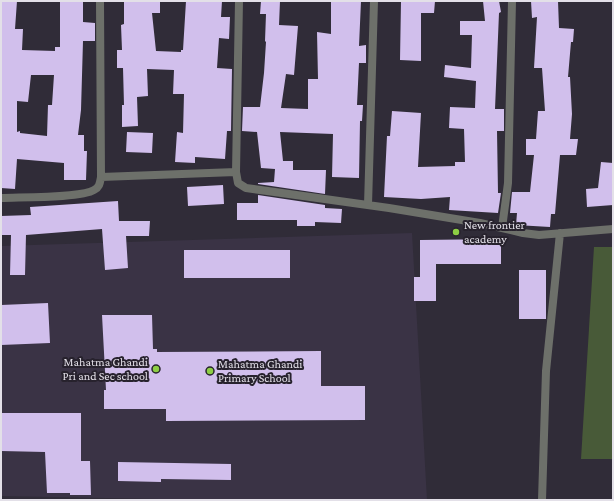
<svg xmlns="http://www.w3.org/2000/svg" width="614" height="501" font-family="'Crimson Pro',serif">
<rect width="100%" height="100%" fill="#302c38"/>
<path fill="#3a3345" d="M412 233 427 500H210L1 496V246Z"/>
<path fill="#485a38" d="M594 247H613V459H581Z"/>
<path fill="#d1bfec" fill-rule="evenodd" d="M1 1H17L15 29H23L22 50 55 51V47H60V1H83V22L95 23V41H83L81 110 78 135H84V151H87L86 180H64V163L17 159 15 189 1 188V79H2ZM31 75H54L52 105H48L47 136 20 133V131L17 132V101L28 102Z
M124 1H160V13H152L156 51 181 52V50H183L186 1H222L221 17H230L229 39 219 38 217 68 232 69 231 131H227L225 159 195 157V163L175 162 177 132 183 133 184 94H173L174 70 147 69 148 96 137 97 138 126 122 127V105H124L123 68H117V50H122L121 25 124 24Z
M261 1H280L279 25 298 26 294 75 286 74 281 108 308 109V79H318L317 32 331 34V1H361L359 46 366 45V63H359L357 105H363L362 121H360L359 178 332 177 333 134 280 132 283 161H293V170H326L325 194 258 184V183L274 182 275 169 261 168 257 132 242 131 243 107H260L264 73 266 42 265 41 266 14H260Z
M401 1H435L434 13H421V61L400 60Z
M483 1H499L501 12 499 13 495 109H504V131H497L498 193H501L498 213 449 210 450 197 421 199 384 197 387 136H390L392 111 421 113 418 167 455 166V162H465L464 129 449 128 450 107 475 108 476 81 444 77 445 65 471 68 472 35H460V21H485Z
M531 1H558L559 28 574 29 573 42H571L568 77H570L572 114 570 139H578L576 155H560L555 214H551L550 227 516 225 517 213H510L512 192H530L534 155H526V139H536L538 111H545L542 68H534L537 17 532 18Z
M127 132 153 133 152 153 126 152Z
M601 162 613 163V205L587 207 586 189 598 188Z
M223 185 224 204 188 206 187 187Z
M258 195 325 205V208L342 209 341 223 315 222V226H297V220H237V203H258Z
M118 201 119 221H150L149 236H126L128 268 105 270 102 229 26 235 25 275H10L11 235H1V216L31 215 30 207Z
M501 239V264H436V301H414V277H420V240Z
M184 250H290V278H184Z
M519 270H546V319H519Z
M48 303 50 343 1 345V305Z
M102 315H152L153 349H157V352L321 351V386H365V420L166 421V409H104V390H106Z
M1 413H81V461H90L91 495H70V493H47L45 452 1 451Z
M118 462 231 464V480L161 479V482L118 481Z"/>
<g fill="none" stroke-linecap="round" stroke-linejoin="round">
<path stroke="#6d706a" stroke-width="8" d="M239 1 236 172 238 183 246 188 389 208 480 223 523 233 539 235 613 229
M101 177 236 172
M1 198C19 197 82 198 94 190 100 187 100 182 101 177L100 1
M368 205 374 1
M502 228 508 183 512 1
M542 500 546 371 560 233"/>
</g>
<g fill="#8dce44" stroke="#27222d" stroke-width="1.5">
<circle cx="456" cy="232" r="4"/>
<circle cx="156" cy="369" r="4"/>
<circle cx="210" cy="371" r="4"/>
</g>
<g text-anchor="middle" stroke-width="4" stroke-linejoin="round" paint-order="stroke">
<g font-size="12" fill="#e3e0e8" stroke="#27222d" text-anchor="start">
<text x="464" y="229">New frontier<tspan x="464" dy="14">academy</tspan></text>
<text x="148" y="366" text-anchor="end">Mahatma Ghandi<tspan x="148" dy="14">Pri and Sec school</tspan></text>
<text x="218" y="368">Mahatma Ghandi<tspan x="218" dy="14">Primary School</tspan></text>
</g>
</g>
<rect width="614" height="501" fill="none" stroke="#e3e0e8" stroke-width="4"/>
</svg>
